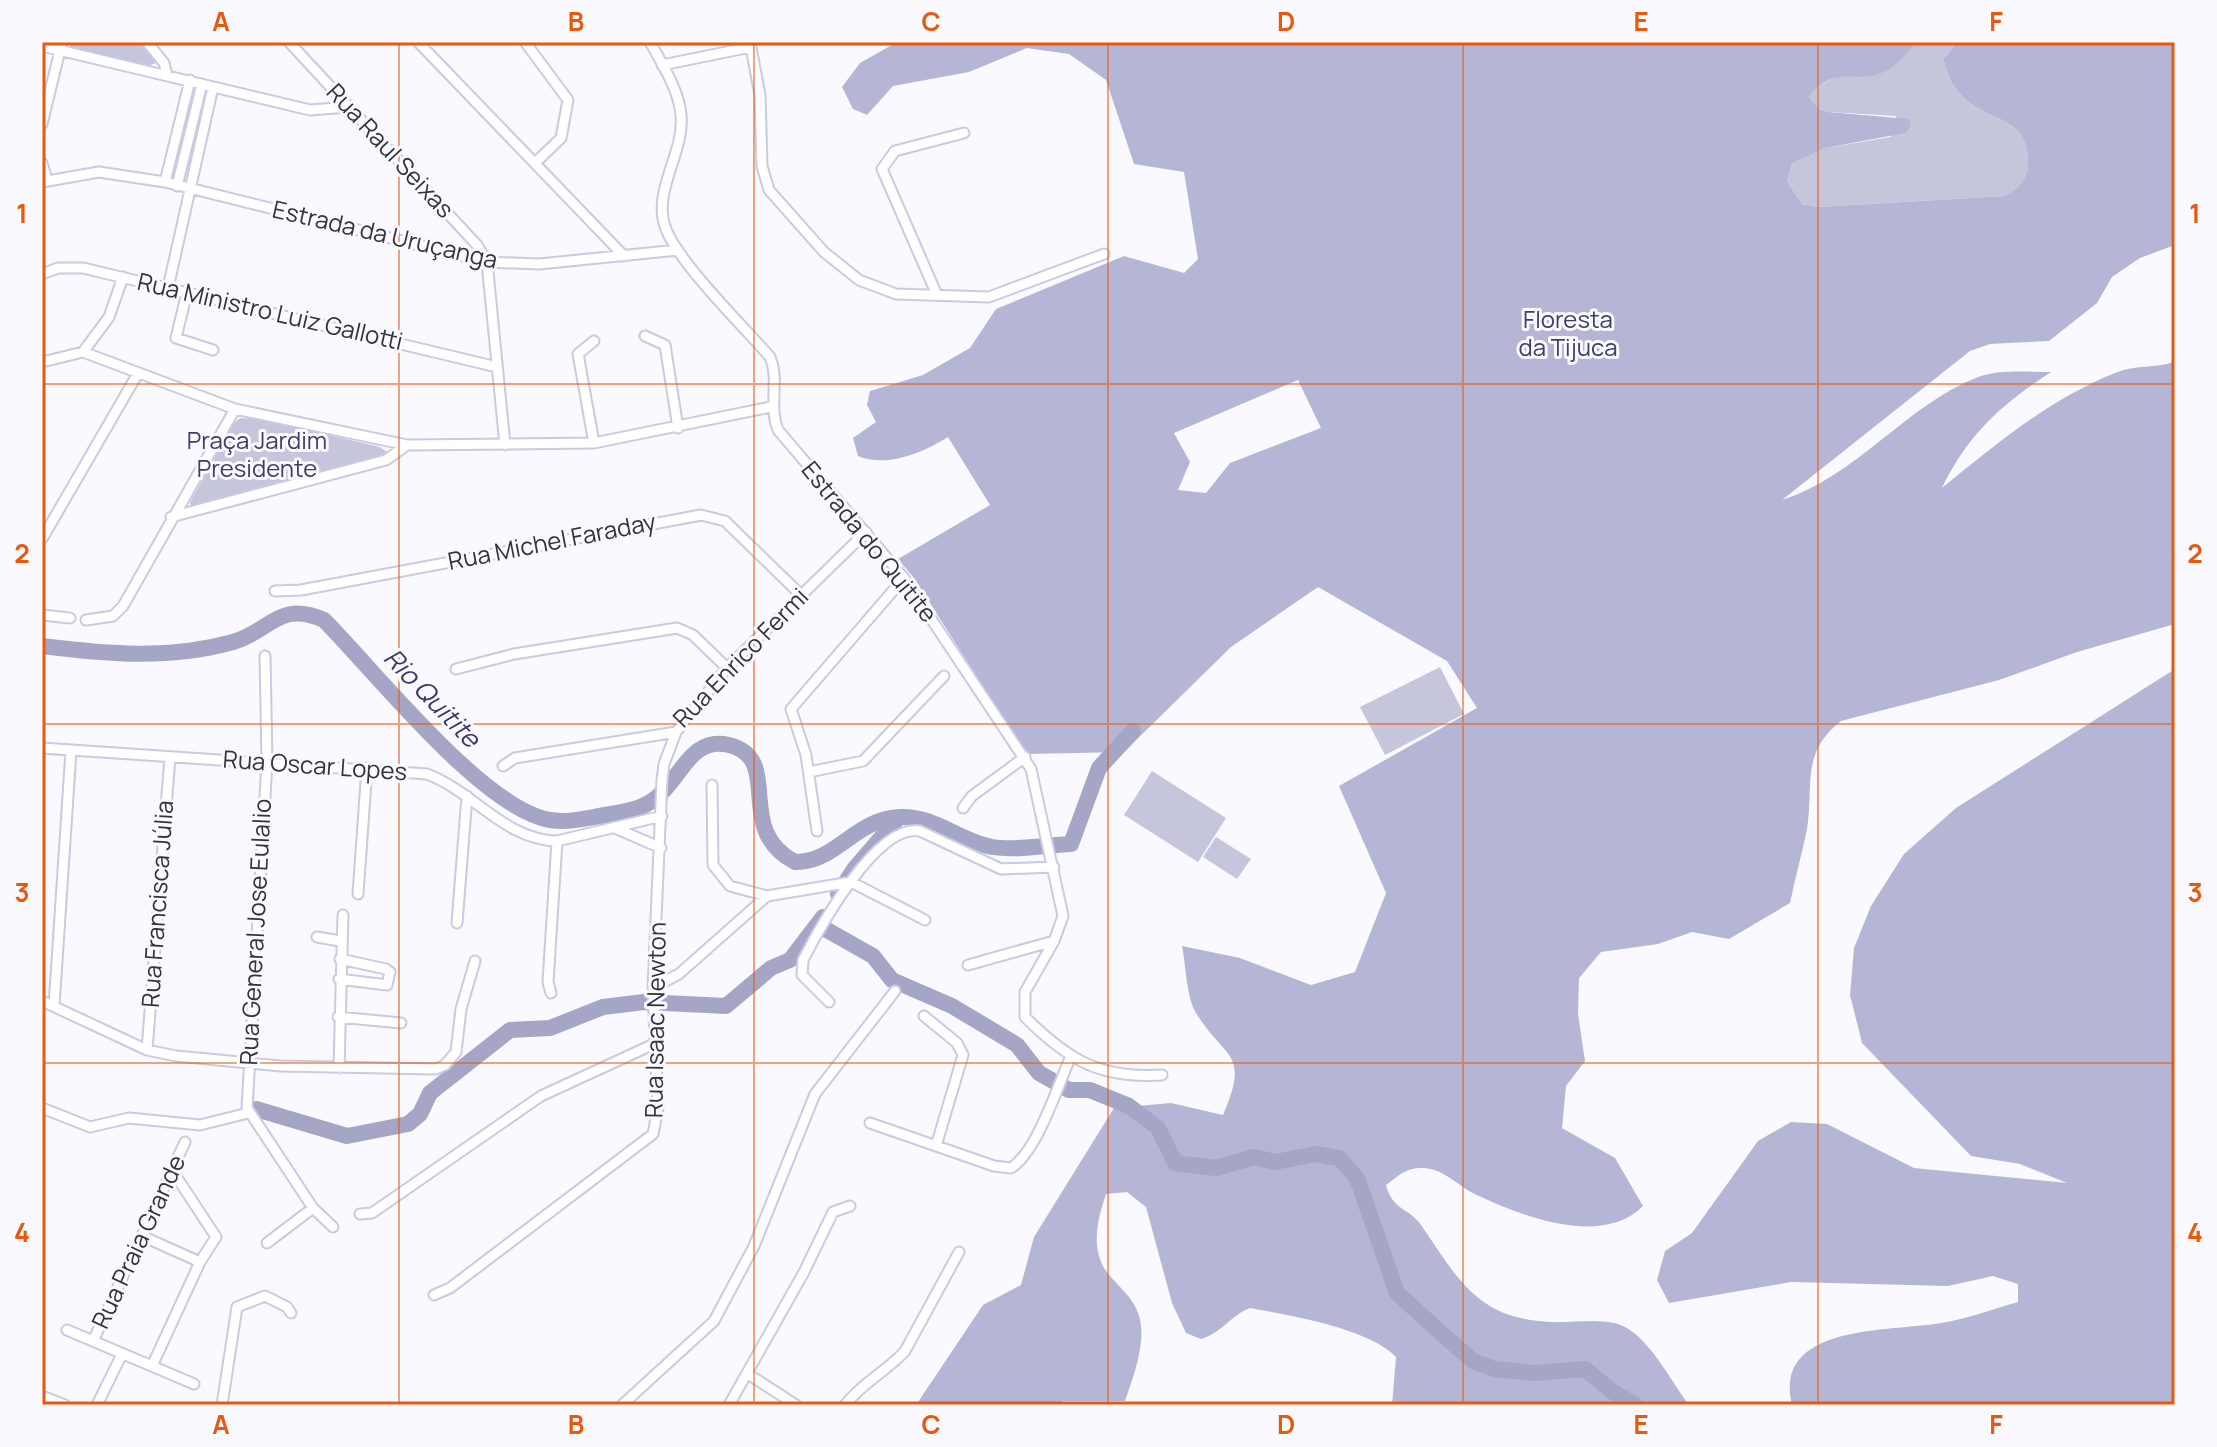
<svg xmlns="http://www.w3.org/2000/svg" width="2217" height="1447" font-family="Manrope,sans-serif">
<rect width="100%" height="100%" fill="#f9f9ff"/>
<path fill="#c5c6dc" d="M68 42H142L155 54 156 63 148 66 72 49Z
M1917 42H1958L1943 59C1947 73 1952 87 1963 97 1990 123 2029 116 2028 163 2028 180 2019 189 2005 196L1818 207 1802 204 1787 181 1792 164 1825 148 1891 137 1896 116 1828 112 1819 109 1809 97C1836 62 1888 73 1917 42Z
M240 418 261 419 380 447 387 452 383 459 191 508 190 502 234 423Z
M1440 667 1464 714 1385 755 1360 707Z
M1152 771 1226 818 1198 862 1124 815Z
M1216 837 1251 859 1237 879 1203 857Z"/>
<path fill="#b5b6d6" fill-rule="evenodd" d="M897 42H1917C1907 52 1897 66 1884 72 1854 85 1836 63 1809 97L1819 109 1828 112 1909 119 1911 125 1906 133 1825 148 1792 164 1787 181 1802 204 1818 207 2005 196C2018 189 2028 180 2028 163 2029 116 1990 123 1963 97 1952 87 1947 73 1943 59L1958 42H2175V245L2140 258 2112 277 2097 303 2049 341 1990 344 1970 351 1782 500C1857 476 1906 405 1978 377 2000 369 2028 372 2051 372 2002 404 1968 434 1942 488 1996 444 2050 399 2115 373 2133 365 2156 368 2175 362V624L2077 652 1999 680 1841 721C1800 753 1814 786 1807 829 1802 854 1795 878 1790 903L1729 939 1692 932 1658 944 1601 952 1579 978 1578 1014 1585 1061 1566 1086 1562 1128 1615 1158 1643 1206C1603 1247 1524 1217 1479 1196 1461 1189 1445 1169 1424 1168 1407 1167 1399 1175 1386 1185 1393 1211 1408 1207 1421 1225 1458 1278 1476 1319 1551 1322 1571 1323 1599 1318 1618 1324 1648 1334 1670 1380 1689 1405H1392L1396 1357C1368 1328 1292 1316 1250 1308 1231 1315 1222 1333 1201 1339L1186 1333 1172 1303 1146 1207 1127 1192 1106 1194C1098 1218 1090 1247 1106 1271 1117 1286 1134 1297 1139 1316 1147 1341 1133 1378 1125 1401H1063L1059 1405H916L983 1305 1021 1285 1034 1237 1114 1108 1171 1103 1223 1115C1251 1051 1224 1059 1196 1013 1186 996 1186 965 1182 946L1240 958 1311 985 1355 972 1386 893 1339 786 1477 708 1447 661 1318 587 1231 647 1124 752 1026 754 914 578 898 559 990 505 948 437C922 453 887 468 858 456L853 438 876 422 867 405 870 391 923 375 970 348 996 309 1124 256 1184 273 1198 259 1184 172 1134 164 1106 80 1069 54 1027 48 969 72 893 86 867 115 853 109 842 87 860 63ZM1298 380 1321 428 1230 463 1206 493 1178 490 1190 462 1174 433Z
M2175 669V1405H1792C1772 1323 1891 1332 1941 1323 1967 1319 1992 1309 2018 1302V1284L1993 1276 1948 1286 1791 1282 1669 1303 1657 1280 1665 1251 1692 1233 1758 1141 1791 1122 1827 1124 1914 1168 2067 1183 2020 1164 1971 1156 1862 1043 1850 995 1854 948 1871 906 1904 854 1956 808Z"/>
<g fill="none" stroke-linecap="round" stroke-linejoin="round">
<path stroke="#a5a5c5" stroke-width="16" d="M42 646C107 654 169 660 233 642 271 631 279 600 324 620 374 670 483 809 550 820 568 823 587 818 605 815 623 812 641 810 656 798 681 779 690 736 729 745 785 759 732 829 795 862 835 863 854 820 899 817 934 815 959 841 992 847 1016 851 1046 845 1071 844L1099 768 1133 731
M838 894 855 868 899 817
M818 925 873 956 892 980 952 1006 1017 1045 1039 1073 1069 1090H1090L1129 1106 1158 1128 1175 1163 1216 1168 1254 1157 1275 1162 1316 1154 1339 1158 1357 1178 1397 1293 1441 1333 1473 1361 1494 1369 1535 1373 1585 1369 1613 1392 1635 1405
M256 1109 347 1136 408 1124 420 1114 430 1093 510 1030 550 1028 603 1007 644 1002 726 1006 771 968 790 960 823 917"/>
<g stroke="#c9cae3" stroke-width="13">
<path id="minor" d="M147 42 164 63 167 75
M289 42 477 245 487 262 505 445
M418 42 624 256
M525 42 568 100 561 138 535 163
M650 42C662 64 679 90 681 115 685 153 651 192 666 229 678 262 744 327 770 357 780 381 768 405 778 430L904 578 1031 769 1063 916 1054 941 1025 992V1017C1068 1060 1100 1079 1162 1075
M750 42 760 95 762 166 769 190 824 252 859 280 896 294 989 297 1104 254
M42 46 310 110 349 107
M662 65 751 47
M42 124 62 42
M42 163 47 180
M42 182 99 172 165 182 487 262 539 264 678 250
M165 182 190 80
M177 186 202 84
M42 274 58 268H83L497 367
M168 288 213 87
M187 292 176 338 213 350
M937 295 882 169 895 151 964 133
M645 336 665 345 678 428
M83 352 109 317 123 277
M42 362 83 352 235 409 407 445 594 443 771 407
M594 443 578 354 594 341
M171 517 386 460 407 445
M42 539 137 375
M275 591 301 590 701 515 725 521 801 595
M42 615 70 618
M86 620 113 616 123 606 235 409
M265 656 267 762 247 1108 313 1208 333 1227
M456 669 514 654 677 628 693 635 727 668
M42 748 427 774C474 792 505 840 557 841L662 816
M503 766 515 758 676 732 727 668 866 532
M809 772 863 761 944 676
M712 785 713 865 730 886 767 896
M963 808 972 796 1025 757
M615 828 661 848
M817 831 806 755 791 709 904 578
M851 882 925 920
M358 894 367 768
M457 923 467 796
M317 937 340 941
M968 965 1054 941
M339 979 387 985 390 972 386 969 340 959
M653 988 679 974 767 896 851 882
M551 993 548 982 557 841
M42 1001 147 1050 176 1056 281 1066 436 1069 445 1065 456 1052 461 1009 475 961
M829 1002 802 975 803 960C820 927 877 823 920 831L1001 869 1054 867
M54 1006 71 751
M924 1016 957 1043 963 1055 936 1146
M338 1017 401 1023
M147 1050 170 757
M339 1068 343 915
M42 1108 90 1127 129 1118 200 1125 248 1113
M870 1123 994 1166 1011 1168C1037 1152 1058 1085 1071 1056
M360 1214 372 1213 541 1096 654 1044
M142 1236 200 1262
M267 1243 313 1208
M434 1295 450 1288 653 1134 658 1108 653 988 662 780 664 764 676 732
M67 1330 194 1384
M93 1341 185 1142
M152 1366 200 1262 216 1237 172 1170
M748 1374 796 1405
M42 1396 65 1405
M97 1405 122 1354
M222 1405 237 1307 265 1296 287 1307 291 1313
M622 1405 714 1321 754 1246 815 1094 895 991
M729 1405 804 1272 833 1212 850 1206
M845 1405C864 1381 886 1372 905 1351L959 1252"/>
</g>
<use href="#minor" stroke="#fff" stroke-width="9"/>
</g>
<path fill="none" stroke="#e8590c" stroke-width="2" stroke-opacity="0.55" d="M399 42V1405M754 42V1405M1108 42V1405M1463 42V1405M1818 42V1405M42 384H2175M42 724H2175M42 1063H2175"/>
<g text-anchor="middle" stroke-width="6" stroke-linejoin="round" paint-order="stroke">
<g font-size="24" fill="#33333d" stroke="#f9f9ff">
<text transform="translate(390 151) rotate(47)" y="8">Rua Raul Seixas</text>
<text transform="translate(385 235) rotate(13)" y="8">Estrada da Uruçanga</text>
<text transform="translate(270 312) rotate(13)" y="8">Rua Ministro Luiz Gallotti</text>
<text transform="translate(552 542) rotate(-11)" y="8">Rua Michel Faraday</text>
<text transform="translate(869 542) rotate(51)" y="8">Estrada do Quitite</text>
<text transform="translate(741 658) rotate(-46)" y="8">Rua Enrico Fermi</text>
<text transform="translate(315 766) rotate(4)" y="8">Rua Oscar Lopes</text>
<text transform="translate(158 904) rotate(-86)" y="8">Rua Francisca Júlia</text>
<text transform="translate(256 932) rotate(-87)" y="8">Rua General Jose Eulalio</text>
<text transform="translate(656 1020) rotate(-89)" y="8">Rua Isaac Newton</text>
<text transform="translate(139 1242) rotate(-65)" y="8">Rua Praia Grande</text>
</g>
<g font-size="24" fill="#3f3d69" stroke="#f9f9ff">
<text x="1568" y="328">Floresta<tspan x="1568" dy="28">da Tijuca</tspan></text>
<text x="257" y="449">Praça Jardim<tspan x="257" dy="28">Presidente</tspan></text>
</g>
<g font-size="26" font-style="italic" fill="#3c3966" stroke="#f9f9ff">
<text transform="translate(432 698) rotate(46)" y="9">Rio Quitite</text>
</g>
</g>
<rect width="2217" height="1447" fill="none" stroke="#f9f9ff" stroke-width="88"/>
<rect x="44" y="44" width="2129" height="1359" fill="none" stroke="#e8590c" stroke-width="3"/>
<g font-size="26" text-anchor="middle" font-weight="bold" fill="#e8590c">
<text x="221" y="31">A</text>
<text x="576" y="31">B</text>
<text x="931" y="31">C</text>
<text x="1286" y="31">D</text>
<text x="1641" y="31">E</text>
<text x="1996" y="31">F</text>
<text x="22" y="223">1</text>
<text x="2195" y="223">1</text>
<text x="22" y="563">2</text>
<text x="2195" y="563">2</text>
<text x="22" y="902">3</text>
<text x="2195" y="902">3</text>
<text x="22" y="1242">4</text>
<text x="2195" y="1242">4</text>
<text x="221" y="1434">A</text>
<text x="576" y="1434">B</text>
<text x="931" y="1434">C</text>
<text x="1286" y="1434">D</text>
<text x="1641" y="1434">E</text>
<text x="1996" y="1434">F</text>
</g>
</svg>
